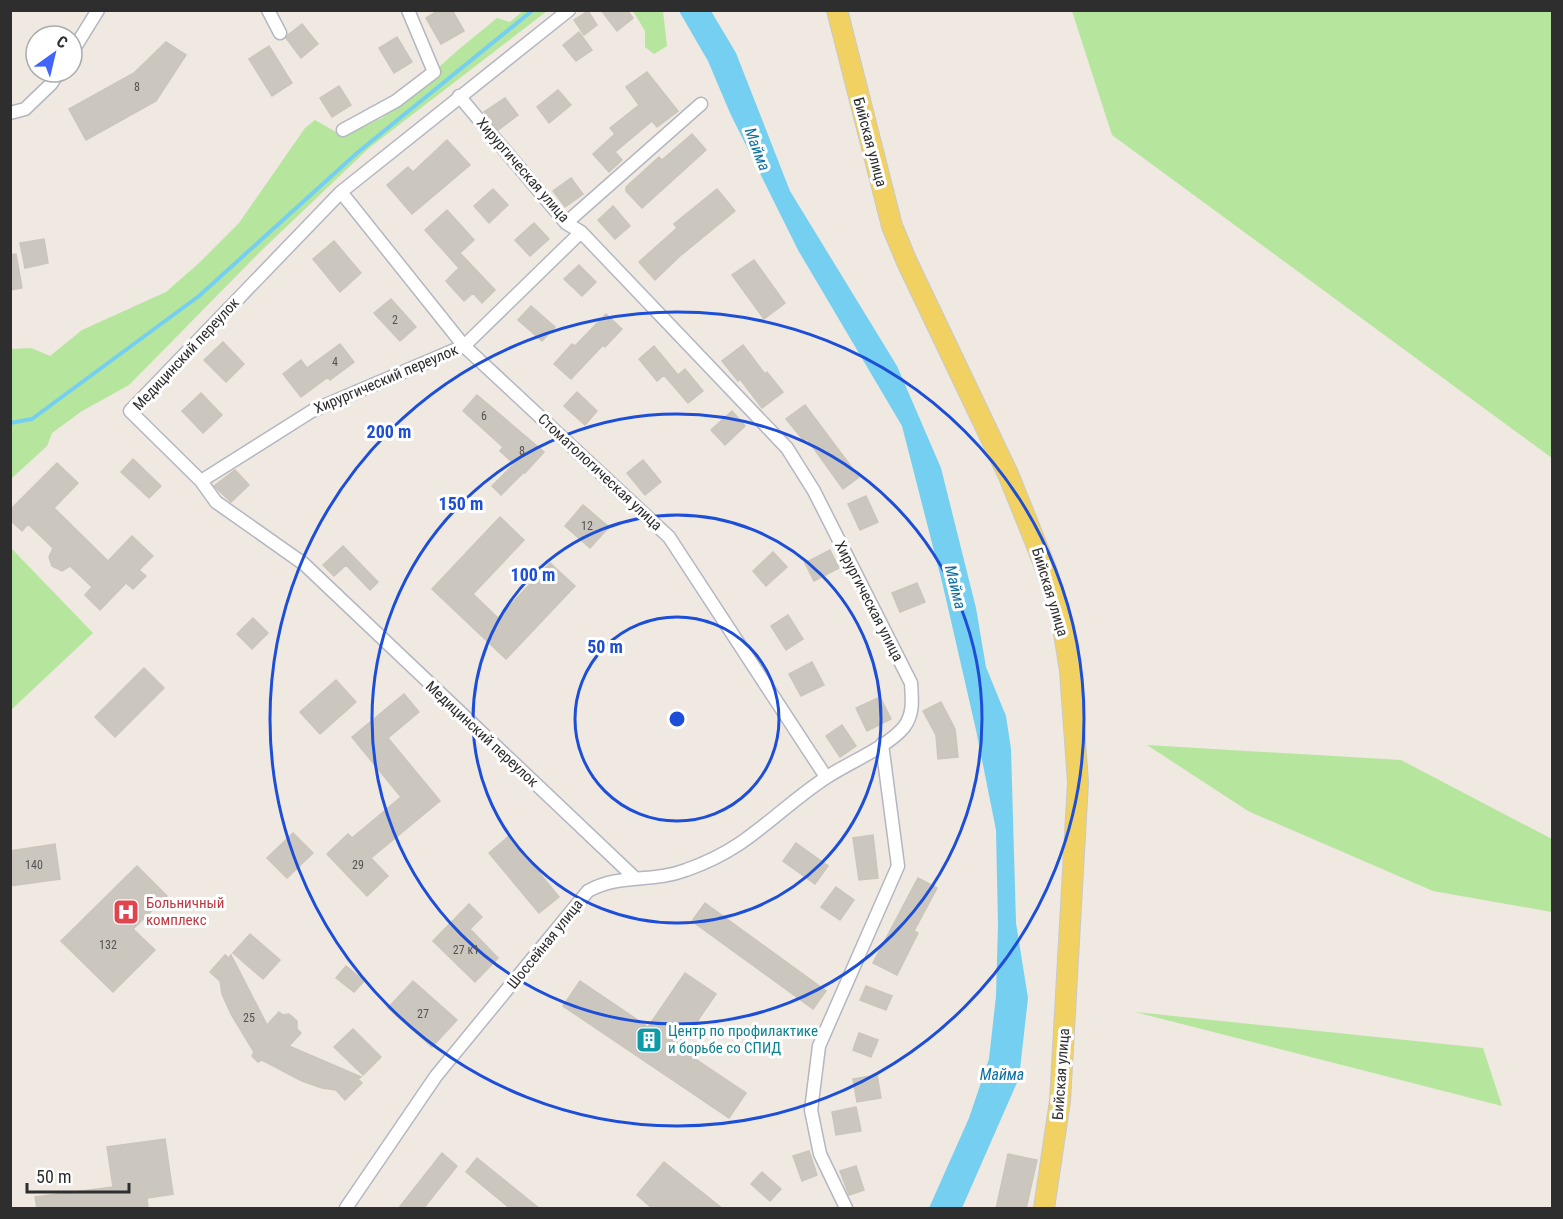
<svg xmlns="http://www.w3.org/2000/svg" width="1563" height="1219" font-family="'Roboto Condensed',sans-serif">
<rect width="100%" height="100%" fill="#efe9e1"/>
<path fill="#b6e59e" d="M523 11H547L369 148 262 250 129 385 82 411 52 433 47 446 11 479V349L31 348 50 356 82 330 166 292 199 263 239 223 305 128 315 120 343 136 382 118 458 50 497 18 510 22Z
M633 11H663L667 46 654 54 645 47V31Z
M1072 11H1552V458L1112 135Z
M11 548 93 633 11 710Z
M1147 745 1401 760 1552 839V912L1433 891 1248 811Z
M1135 1012 1483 1048 1502 1106Z"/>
<path fill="#75cff0" d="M679 11H711L736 53 790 191 897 366 941 468 976 608 986 667 1006 716 1011 749 1016 923 1028 998 1019 1078 962 1208H929L969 1118 989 1059 996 996 998 925 996 830 976 730 943 586 902 426 798 250 730 113 708 61Z"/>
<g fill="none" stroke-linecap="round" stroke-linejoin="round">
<path stroke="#75cff0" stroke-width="4" d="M10 423 32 419 199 296 357 153 533 10"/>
</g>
<path fill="#cbc7bf" stroke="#cbc5ba" stroke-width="1.5" d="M439 10H452L464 31 441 44 426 18Z
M601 10H627L633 18 617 31Z
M588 11 597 25 584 35 574 20Z
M302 24 318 44 301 58 286 38 288 35Z
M579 32 592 50 576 61 563 45Z
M397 37 412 62 394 73 379 48Z
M166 42 186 55 156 101 86 140 69 109 134 73Z
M269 46 292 83 272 96 249 59Z
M647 72 678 111 657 127 652 121 615 152 622 160 609 172 593 154 615 134 610 128 639 105 626 87Z
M339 86 351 105 332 117 320 98Z
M558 90 571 105 549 123 537 107Z
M505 98 518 115 498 130 484 112Z
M692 134 706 150 642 208 626 191V187L659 157 662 160Z
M447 140 470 165 412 214 387 185 408 167 413 172Z
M571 178 583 194 565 207 553 191Z
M493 189 508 205 489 223 474 206Z
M717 189 735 211 680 256 655 280 639 262 677 228 674 224Z
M613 206 630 226 615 239 598 220Z
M447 210 474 240 460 253 495 290 482 303 473 293 464 301 446 281 459 268 425 230Z
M534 223 549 239 530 256 515 240Z
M44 239 48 263 25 268 20 243Z
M334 241 361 273 340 292 313 259Z
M16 254 22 288 10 290V255Z
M754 260 785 303 764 319 732 275Z
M579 265 596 282 582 296 564 279Z
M391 299 416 327 400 341 374 313Z
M531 306 555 327 542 341 518 320Z
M606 314 622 329 605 347 603 345 571 379 554 364 572 344 575 346Z
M223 342 244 364 226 382 204 360Z
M340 344 354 362 330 380 328 377 301 397 283 374 301 360 307 368Z
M743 345 765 374 767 372 783 392 762 408 740 379 738 381 722 361Z
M654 346 678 375 685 369 703 391 688 403 664 375 657 381 639 359Z
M577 392 597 411 585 425 564 406Z
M201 393 222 415 203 433 182 411Z
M477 395 544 452 525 473 524 472 501 495 492 486 514 464 500 451 503 447 463 411Z
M805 405 859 477 843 489 807 439 804 441 786 419Z
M732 411 745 426 725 445 711 430Z
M133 459 161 486 149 498 121 472Z
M643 460 661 482 645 495 627 473Z
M57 463 78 483 54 508 108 561 132 536 153 556 139 570 146 576 133 589 126 583 100 610 85 595 92 587 70 566 62 571 52 566 49 557 53 548 28 524 22 531 10 520V510Z
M235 470 249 485 231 502 214 486Z
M866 496 878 522 860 530 848 504Z
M583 505 609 527 590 548 565 526Z
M500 517 524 540 473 594 498 618 550 563 575 586 506 659 432 589Z
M343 546 378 582 370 590 346 565 334 576 323 565Z
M830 550 839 568 814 581 805 563Z
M773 552 787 567 766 586 753 571Z
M917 583 925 602 900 612 892 593Z
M788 615 803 639 786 650 771 626Z
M253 618 268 633 252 649 237 634Z
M812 662 824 685 801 696 789 674Z
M144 668 164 688 115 737 95 717Z
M336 680 356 702 320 734 300 712Z
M404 694 419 712 388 738 440 801 371 858 388 876 367 896 327 854 348 834 352 838 401 797 352 737Z
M880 697 891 719 867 731 856 708Z
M941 702 955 729 958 757 938 759 936 735 923 711Z
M842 725 856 746 840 757 826 736Z
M293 833 313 853 287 878 267 858Z
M873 835 878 878 859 880 853 838Z
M509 836 559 897 539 913 489 853Z
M796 843 828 866 815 884 783 861Z
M55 844 60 879 10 886V851Z
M137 866 167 896 133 929 155 950 113 992 61 941Z
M918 878 937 888 914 931 918 933 897 975 873 963Z
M836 887 854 900 840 920 821 907Z
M705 903 826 991 813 1009 692 921Z
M469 904 482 917 470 929 498 958 475 982 433 941Z
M250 934 280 960 263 979 233 953Z
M225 955 229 958 231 955 267 1025 279 1012 283 1015 289 1014 297 1021V1029L301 1033 289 1046 361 1077 358 1079 362 1083 345 1100 336 1090 322 1088 302 1081 262 1060 258 1062 252 1056 254 1052 231 1014 222 994 220 981 210 972Z
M346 966 364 981 354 992 336 978Z
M685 973 716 994 679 1048 746 1093 729 1118 563 1006 580 981 648 1027Z
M413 981 457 1020 432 1047 388 1008Z
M866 986 892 996 886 1010 860 1000Z
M353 1029 381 1057 363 1075 334 1047Z
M859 1033 878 1040 871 1057 853 1050Z
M877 1075 881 1098 857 1102 853 1079Z
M856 1107 861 1131 836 1135 832 1112Z
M165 1139 173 1194 147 1198 148 1209H37L35 1197 113 1187 107 1147Z
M809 1151 817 1175 802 1181 793 1156Z
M442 1153 457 1166 423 1209H398Z
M1008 1154 1037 1160 1026 1209H996Z
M477 1158 540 1209H511L466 1172Z
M664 1162 723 1209H653L637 1195Z
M856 1166 864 1190 849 1195 840 1171Z
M762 1172 781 1189 770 1201 751 1184Z"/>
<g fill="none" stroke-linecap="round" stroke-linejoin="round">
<g stroke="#b4b7c1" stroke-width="15">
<path id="street" d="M268 10 280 33
M569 10 341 192 130 411 201 481 216 502 304 564 635 878
M72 52 98 10
M10 113 25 109 51 84 59 72
M343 130 396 101 434 72 408 10
M341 192 464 346 669 537 826 777
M566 223 701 104
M201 481 312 411 464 346 581 232
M346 1208 436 1076 588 891C621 873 652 883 686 870 703 864 724 854 739 844 770 823 796 797 827 777 848 763 889 746 904 727 914 714 912 699 911 683L814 491 787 448 581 232 566 223 459 96
M846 1208 820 1154 811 1110 819 1046 898 866 882 744"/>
</g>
<g stroke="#c9c9c9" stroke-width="22">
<path id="primary" d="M837 10 892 226 907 262 1008 474 1027 521 1046 569 1062 620 1070 671 1078 782 1060 1101 1044 1208"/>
</g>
<use href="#street" stroke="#fff" stroke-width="12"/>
<use href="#primary" stroke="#f2d163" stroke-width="20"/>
</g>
<g fill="none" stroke="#1d4ed8" stroke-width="3">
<circle cx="677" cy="719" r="102"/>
<circle cx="677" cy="719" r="204"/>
<circle cx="677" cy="719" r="305"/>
<circle cx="677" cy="719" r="407"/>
</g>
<defs>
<g id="hospital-square" transform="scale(1.35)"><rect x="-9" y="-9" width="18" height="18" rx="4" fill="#e0444e" stroke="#fff"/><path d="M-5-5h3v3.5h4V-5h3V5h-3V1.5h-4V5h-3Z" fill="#fff"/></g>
<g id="building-square" transform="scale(1.35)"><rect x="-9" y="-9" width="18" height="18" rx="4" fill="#0f9aa8" stroke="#fff"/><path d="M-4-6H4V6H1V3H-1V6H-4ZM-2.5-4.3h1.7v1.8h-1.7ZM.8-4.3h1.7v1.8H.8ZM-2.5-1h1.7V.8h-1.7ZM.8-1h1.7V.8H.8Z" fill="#fff"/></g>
</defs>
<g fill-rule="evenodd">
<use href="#hospital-square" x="126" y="912"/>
<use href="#building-square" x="649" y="1040"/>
</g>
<g text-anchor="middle" stroke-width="6" stroke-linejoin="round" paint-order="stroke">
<g font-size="12" fill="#555452">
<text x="137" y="91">8</text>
<text x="395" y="324">2</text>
<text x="335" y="366">4</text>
<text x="484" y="420">6</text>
<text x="522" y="455">8</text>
<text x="587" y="530">12</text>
<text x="34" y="869">140</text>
<text x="358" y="869">29</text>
<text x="108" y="949">132</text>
<text x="466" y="954">27 к1</text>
<text x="423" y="1018">27</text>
<text x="249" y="1022">25</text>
</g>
<g font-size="15" fill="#2e2e2e" stroke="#fff">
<text transform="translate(870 142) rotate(75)" y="5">Бийская улица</text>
<text transform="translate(523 170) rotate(49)" y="5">Хирургическая улица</text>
<text transform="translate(186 354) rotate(-47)" y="5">Медицинский переулок</text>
<text transform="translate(386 379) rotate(-23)" y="5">Хирургический переулок</text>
<text transform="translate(600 472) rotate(43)" y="5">Стоматологическая улица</text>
<text transform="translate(1050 592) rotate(73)" y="5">Бийская улица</text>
<text transform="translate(869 601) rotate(63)" y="5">Хирургическая улица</text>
<text transform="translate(482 734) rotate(43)" y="5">Медицинский переулок</text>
<text transform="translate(545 944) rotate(-51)" y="5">Шоссейная улица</text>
<text transform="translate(1061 1074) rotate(-86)" y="5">Бийская улица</text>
</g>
<g font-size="15" fill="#be3a42" stroke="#fff" text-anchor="start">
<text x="146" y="908">Больничный<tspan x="146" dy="17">комплекс</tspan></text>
</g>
<g font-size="15" fill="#0d838f" stroke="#fff" text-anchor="start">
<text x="668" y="1036">Центр по профилактике<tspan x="668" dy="17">и борьбе со СПИД</tspan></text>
</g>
<g font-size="16" font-style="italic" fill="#0d6fa3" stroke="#fff">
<text transform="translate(758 149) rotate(69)" y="6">Майма</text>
<text transform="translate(956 587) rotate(76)" y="6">Майма</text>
<text x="1002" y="1080">Майма</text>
</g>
</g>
<circle cx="677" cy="719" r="9" fill="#1d4ed8" stroke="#fff" stroke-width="3"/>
<g font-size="18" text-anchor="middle" font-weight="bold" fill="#1d4ed8" stroke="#fff" stroke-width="6" stroke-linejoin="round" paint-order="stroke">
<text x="389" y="438">200 m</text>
<text x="461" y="510">150 m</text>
<text x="533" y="581">100 m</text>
<text x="605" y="653">50 m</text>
</g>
<rect width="1563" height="1219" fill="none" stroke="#2e2e2e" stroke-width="24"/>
<g transform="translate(54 54) rotate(34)"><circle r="28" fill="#ffffff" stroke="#ababab" stroke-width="1.5"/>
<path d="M0-4.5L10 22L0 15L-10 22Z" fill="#4264fb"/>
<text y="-9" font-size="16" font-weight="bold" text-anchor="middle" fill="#2e2e2e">С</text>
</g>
<path d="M27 1183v9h102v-9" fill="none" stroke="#2e2e2e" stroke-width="3"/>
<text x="36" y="1183" font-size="18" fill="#2e2e2e" stroke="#ffffff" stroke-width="4.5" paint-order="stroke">50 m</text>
</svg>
